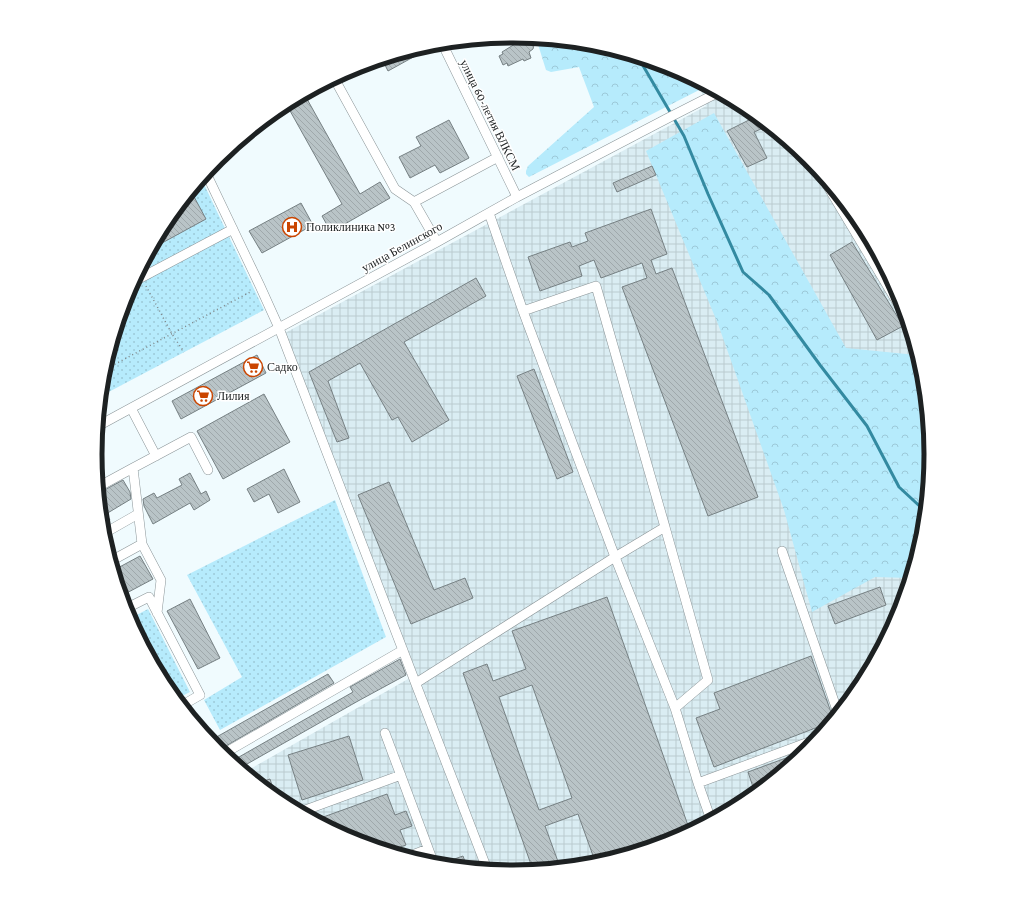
<svg xmlns="http://www.w3.org/2000/svg" width="1026" height="908" font-family="'Crimson Pro',serif">
<defs>
<pattern id="industrial-grid" width="8" height="8" patternUnits="userSpaceOnUse"><rect width="8" height="8" fill="#daedf3"/><path d="M0 4h8M4 0v8" fill="none" stroke="#bbcbd0"/></pattern>
<pattern id="grass-dots" width="8" height="8" patternUnits="userSpaceOnUse"><rect width="8" height="8" fill="#b6ebfc"/><path d="M2 2h.1M6 6h.1" fill="none" stroke="#9cc9d8" stroke-width="1.8" stroke-linecap="round"/></pattern>
<pattern id="forest-crowns" width="20" height="18" patternUnits="userSpaceOnUse"><rect width="20" height="18" fill="#b6ebfc"/><path d="M2 6a3 3 0 1 1 6 0M12 15a3 3 0 1 1 6 0" fill="none" stroke="#9cc9d8"/></pattern>
<pattern id="building-back-hatch" width="6" height="6" patternUnits="userSpaceOnUse"><rect width="6" height="6" fill="#b9c4c7"/><path d="M-1 5l2 2M0 0l6 6M5-1l2 2" fill="none" stroke="#9fa8ab"/></pattern>
</defs>
<rect width="100%" height="100%" fill="#f0fbfe"/>
<path fill="url(#industrial-grid)" d="M698 81 745 107 809 159 861 222 899 294 923 373 931 454 923 536 899 614 860 686 808 750 745 802 673 840 594 864 513 872 431 864 353 840 281 801 245 772 415 675 283 334 706 106Z"/>
<path fill="url(#grass-dots)" d="M201 178 264 310 101 396 103 372 127 294 166 222Z
M335 500 386 637 220 730 204 700 242 677 187 575Z
M148 609 190 692 176 699 165 686 129 619Z"/>
<path fill="url(#forest-crowns)" d="M536 38 595 44 673 68 704 84 705 87 529 177 526 174V171L528 166 594 107 579 67 551 72 546 70Z
M714 113 846 348 916 355 920 363 923 373 931 454 923 536 910 578 875 577 812 612 784 510 718 324 646 151Z"/>
<g fill="none" stroke-linecap="round" stroke-linejoin="round">
<path stroke="#338aa1" stroke-width="3" d="M638 57 684 136 708 194 743 272 769 295 820 365 867 426 899 487 925 511"/>
</g>
<path fill="url(#building-back-hatch)" stroke="#768083" fill-rule="evenodd" d="M522 38 524 42 531 41 533 43 534 45 533 49 529 52 531 58 524 61 523 59 508 66 507 63 503 65 499 56 503 54 502 52 515 44 514 41Z
M414 49 417 55 388 71 382 59Z
M380 60 382 63 358 75 354 68Z
M307 99 360 194 380 182 390 198 331 232 322 216 342 204 289 109Z
M757 116 768 126 754 132 767 158 747 167 727 131Z
M449 120 469 158 440 173 435 165 410 178 399 157 421 146 416 137Z
M652 166 656 175 617 192 613 183Z
M192 193 206 219 151 249 166 222 186 196Z
M301 203 313 225 262 253 249 231Z
M651 209 667 254 651 260 656 274 672 268 758 497 708 516 622 287 647 278 642 263 601 278 594 260 579 266 582 276 540 291 528 257 570 242 572 247 588 241 585 233Z
M852 242 903 326 877 340 830 255Z
M476 278 486 296 404 342 449 420 412 442 398 417 392 420 360 363 328 381 349 438 337 442 309 372Z
M257 355 266 373 181 419 172 401Z
M534 369 573 472 557 479 517 376Z
M264 394 290 442 223 479 197 431Z
M284 469 300 502 278 513 269 494 254 502 247 489Z
M190 473 201 494 206 491 210 500 194 510 190 503 153 524 144 506 143 499 154 493 157 498 182 485 179 479Z
M123 480 130 492 131 499 106 514 110 520 102 524 99 493Z
M389 482 434 590 465 578 473 598 411 624 358 495Z
M140 556 153 579 121 596 114 570Z
M880 587 886 605 835 624 828 606Z
M607 597 690 831 673 840 596 864 578 814 545 826 560 867 533 870 463 673 487 664 493 681 526 669 512 631ZM532 685 572 798 539 810 499 697Z
M190 599 220 658 198 669 167 611Z
M811 656 832 715 835 718 831 722 714 767 696 718 720 709 714 693Z
M400 659 406 675 358 701 240 768 232 761 353 692 350 687Z
M328 674 334 683 219 750 213 739Z
M349 736 363 780 302 800 288 755Z
M805 751 806 752 755 793 748 772Z
M270 779 276 798 258 783Z
M387 794 395 815 406 811 412 826 400 830 406 845 389 851 353 840 315 820Z
M463 856 467 867 440 865V864Z"/>
<g fill="none" stroke-linecap="round" stroke-linejoin="round">
<g stroke="#8a9497" stroke-width="10">
<path id="minor" d="M442 43 517 197
M334 78 395 189 414 202 437 242
M818 170 906 317
M206 173 260 286 279 328 487 869
M414 202 498 157
M489 213 523 311 615 557 675 708 698 783 711 820
M133 282 233 229
M131 408 156 456
M98 426 437 242 517 197 668 118 719 92
M98 487 133 468
M665 527 708 680 675 708
M103 534 138 514
M782 551 838 713
M111 561 142 544
M125 609 149 597 200 695 181 706
M157 613 161 580 142 544 133 468 191 437 208 470
M416 683 615 557 665 527 596 286 523 311
M385 733 434 864
M223 754 403 650
M698 783 817 739
M300 812 401 775
M407 857 428 849"/>
</g>
<path stroke="#7e8587" stroke-width="1.5" stroke-dasharray="1 3" stroke-linecap="butt" d="M146 286 172 334 184 352
M104 370 252 291
M102 384 108 398"/>
<use href="#minor" stroke="#fff" stroke-width="9"/>
</g>
<defs>
<g id="hospital-ring" transform="scale(1)"><circle r="9.5" fill="#fff" stroke="#ca4500" stroke-width="1.5"/><path d="M-5-5h3v3.5h4V-5h3V5h-3V1.5h-4V5h-3Z" fill="#ca4500"/></g>
<g id="supermarket-ring" transform="scale(1)"><circle r="9.5" fill="#fff" stroke="#ca4500" stroke-width="1.5"/><path d="M-6-5.5h2.5l.6 2H6L4.5 2H-2.5L-4.4-4H-6ZM-1.5 3.2a1.3 1.3 0 1 0 .1 0ZM3 3.2a1.3 1.3 0 1 0 .1 0Z" fill="#ca4500"/></g>
</defs>
<g fill-rule="evenodd">
<use href="#hospital-ring" x="292" y="227"/>
<use href="#supermarket-ring" x="253" y="367"/>
<use href="#supermarket-ring" x="203" y="396"/>
</g>
<g text-anchor="middle" stroke-width="3" stroke-linejoin="round" paint-order="stroke">
<g font-size="12" fill="#1d2122" stroke="#fff">
<text transform="translate(490 115) rotate(64)" y="4">улица 60-летия ВЛКСМ</text>
<text transform="translate(402 247) rotate(-29)" y="4">улица Белинского</text>
</g>
<g font-size="12" fill="#1d2122" stroke="#fff" text-anchor="start">
<text x="306" y="231">Поликлиника №3</text>
<text x="267" y="371">Садко</text>
<text x="217" y="400">Лилия</text>
</g>
</g>
<path d="M0 0H1026V908H0ZM102 454a411 411 0 1 1 822 0a411 411 0 1 1-822 0Z" fill="#fff" fill-rule="evenodd"/>
<path fill="none" stroke="#1d2122" stroke-width="5" d="M102 454a411 411 0 1 1 822 0a411 411 0 1 1-822 0Z"/>
</svg>
